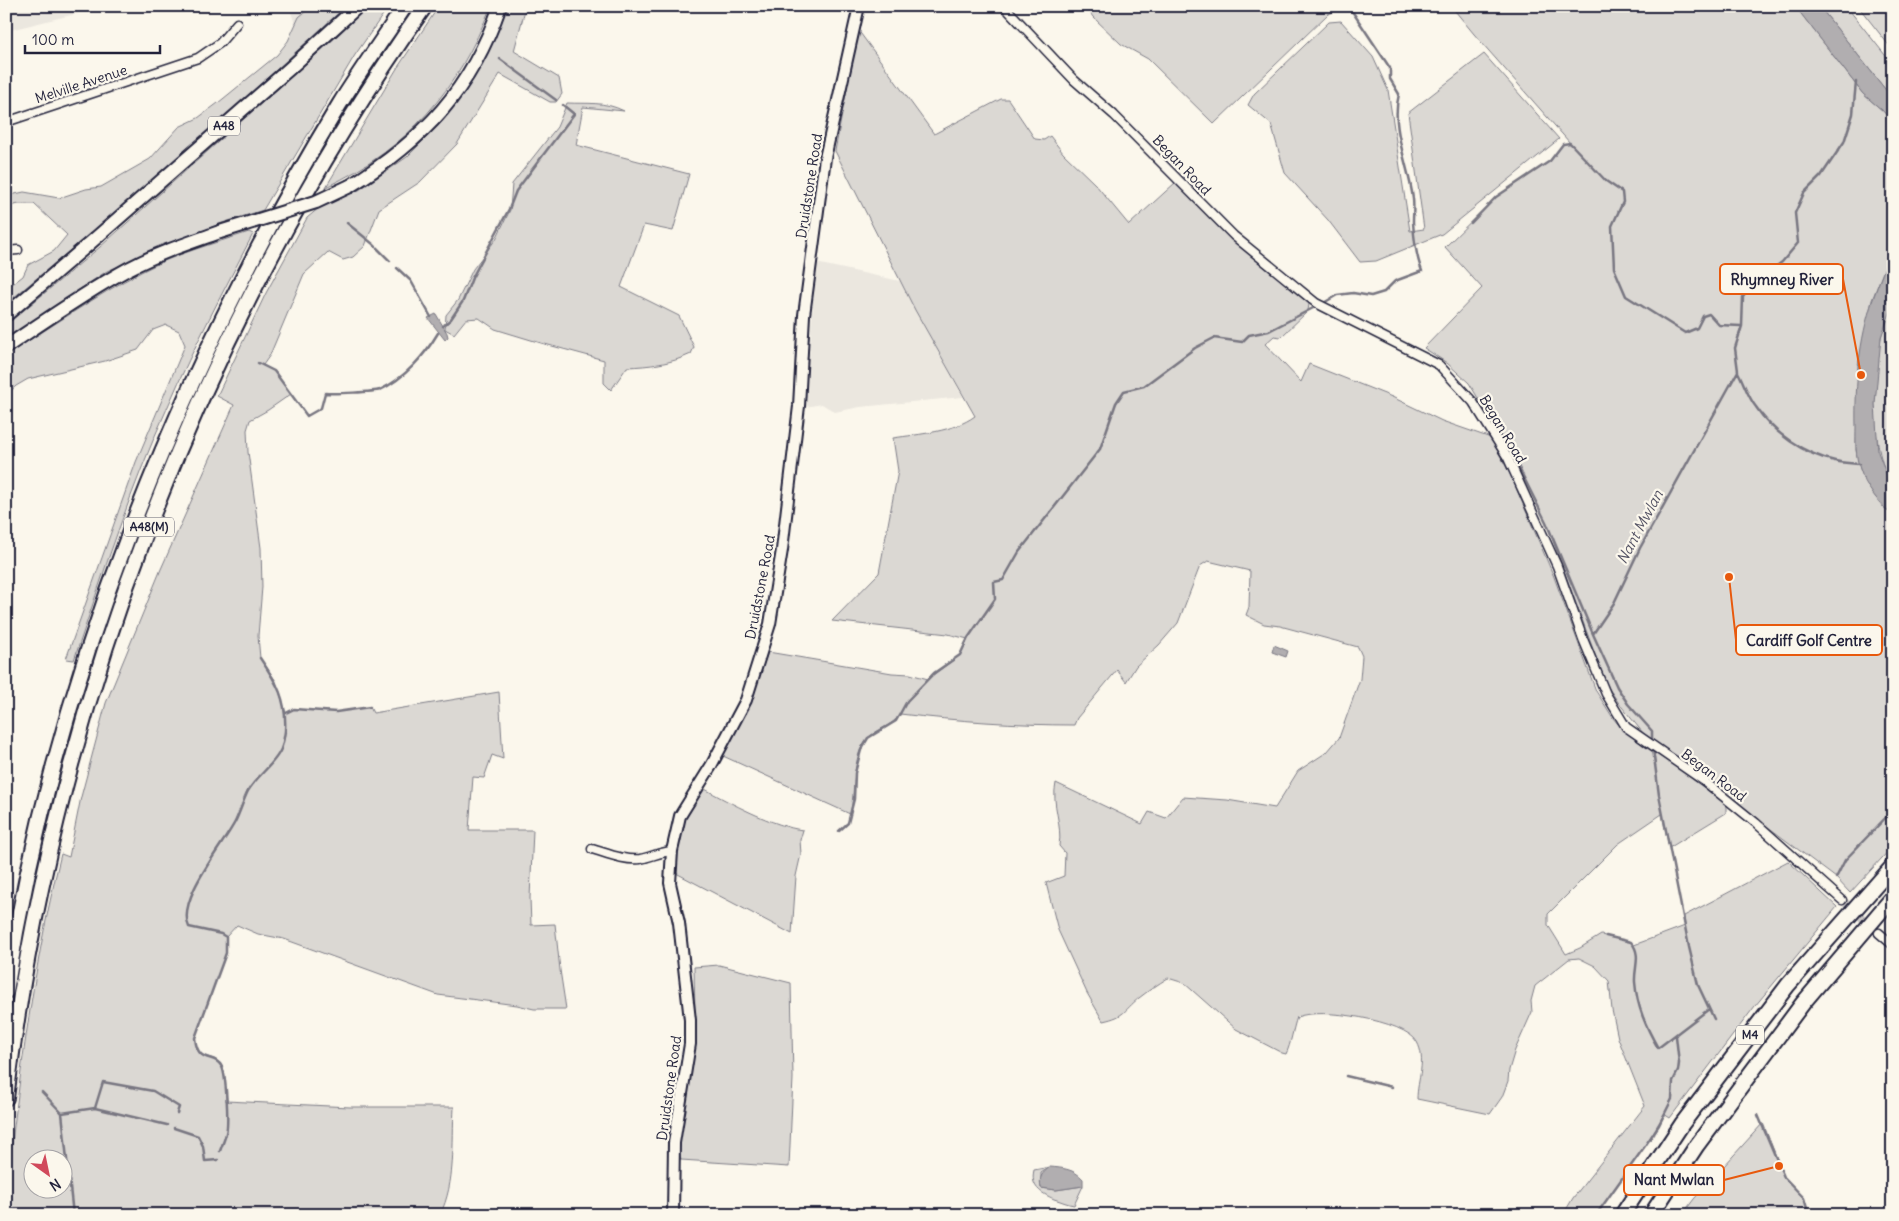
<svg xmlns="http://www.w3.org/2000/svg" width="1899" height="1221" font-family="Delius,sans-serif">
<rect width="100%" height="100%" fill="#fbf7ec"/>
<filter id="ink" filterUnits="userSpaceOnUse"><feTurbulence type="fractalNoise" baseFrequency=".02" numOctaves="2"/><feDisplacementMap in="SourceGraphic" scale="10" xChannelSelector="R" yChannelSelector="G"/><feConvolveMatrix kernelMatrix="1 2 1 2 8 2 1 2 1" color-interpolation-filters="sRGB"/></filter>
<g filter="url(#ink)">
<path fill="#ebe7df" d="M6 6H108L6 31Z
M289 6H328L299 36Z
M816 263 900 281 963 397 860 407 835 412 822 404 805 407Z"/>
<path fill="#dbd8d3" stroke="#7e7d87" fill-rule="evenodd" d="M312 6H346L181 157 6 304V289L23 276 28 265 54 251 67 235 34 204H19L6 207V196L24 192 59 198 86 189 101 187 150 159 179 127 198 118 218 103 277 55 288 41 299 17Z
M368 6H389L355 55 263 210 219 224 107 271 6 339V325L100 247 336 37Z
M439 6H491C457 91 409 148 326 187L396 70Z
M506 6H526L514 51 559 78 562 94 556 102H550L500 74 457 144 420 182 379 209 365 246 353 257 343 260 328 252 304 274 270 355 263 365 274 371 291 394 268 410 250 420 247 430 248 452 261 548 262 587 258 636 260 658 276 681 286 713 294 709 336 712 370 707 373 713 499 692 503 759 492 755 484 778 473 777 469 830H533L530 898 531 925 555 924 560 970 566 1009H534L517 1005 438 995 284 939 258 934 237 925 226 937V953L195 1038C198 1065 211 1051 221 1065 227 1074 225 1091 226 1101L350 1107H454C452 1143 456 1182 440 1215H6C8 1167 15 1119 21 1071 31 998 43 926 61 854L69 857 81 797 106 703 161 569 234 405 217 396 266 293 307 218 320 207 359 190 407 157 443 121 474 78 495 37ZM32 1158H62V1188H32Z
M1085 6H1349L1328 14 1214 124 1148 59 1121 44 1093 17Z
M1451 6H1795L1863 94 1882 110 1893 122V246L1872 300 1858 365 1856 450 1860 469 1872 492 1883 507 1893 515V846L1850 893 1836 878 1643 733 1618 702 1606 684 1546 522 1515 460 1469 383 1447 363 1424 348 1482 288 1445 247 1496 197 1550 161 1563 144 1570 143 1474 34Z
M1819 6H1846L1893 65V99Z
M1858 6H1892L1893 51 1891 48Z
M1341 21 1373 57 1388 90 1410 231 1424 229 1408 113 1484 54 1559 139 1442 234 1376 261 1360 262 1328 220 1285 173 1271 124 1248 105 1254 94 1329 22Z
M858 30 934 134 1001 99H1008L1035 139 1044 140 1050 136 1063 153 1096 185 1129 225 1176 182 1224 232 1309 304 1308 311 1281 337 1274 336 1265 344 1301 382 1309 364 1392 397 1442 421 1491 438 1511 476 1554 577 1596 691 1613 718 1622 729 1644 746 1676 767 1726 804V813L1669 848 1662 814 1618 844 1548 914V925L1566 954 1580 948 1601 935 1631 942 1634 945 1685 926 1684 916 1788 861 1837 907 1755 1006 1670 1118 1664 1114 1645 1146 1596 1215H1563L1573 1198 1645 1106 1618 1038 1612 1010 1609 981 1595 966 1579 958 1569 959 1535 986 1531 1001 1532 1012 1515 1050 1509 1070 1508 1081 1502 1097 1490 1114 1417 1099C1417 1080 1427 1060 1417 1042 1405 1020 1319 1007 1297 1017 1293 1028 1291 1044 1286 1054L1282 1053 1236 1029 1184 983 1168 978C1158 984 1148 991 1139 998 1123 1011 1126 1016 1103 1021L1087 993 1058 930 1046 883 1064 876 1065 853 1059 846C1063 825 1051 804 1056 783L1142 824 1149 812 1166 818 1183 797 1227 800 1275 808 1298 771 1327 752 1339 738 1360 679 1362 656 1358 647 1280 626 1264 624 1246 615 1249 607 1250 571 1208 561 1200 566 1178 623 1159 645 1136 666 1126 682 1117 670 1077 718 1074 725C1016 725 958 721 900 714 892 727 877 728 867 739 851 757 856 791 850 814L723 756 752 696 768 652 892 673 910 674 928 679 960 655 968 639 948 634 832 621 879 573 898 471 893 438C920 434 953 432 975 416L915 310 835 151Z
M567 103C588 104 604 101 624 111L583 107 576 145 689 174 673 231 644 225 621 287 679 316 694 347 691 354C670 364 649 366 627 367L611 390 604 383V360L541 343 495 329 479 318 466 319 454 334 445 329 446 315 458 300 473 269 496 239 510 210 512 184 557 127Z
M249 232 253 234C224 290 194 346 169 404 131 487 103 574 74 660L66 659 136 462 185 345 179 331 166 325 153 330 138 350 105 361 28 379 16 386 6 395V355C51 327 94 297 141 272 175 254 212 244 249 232Z
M1893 305V485C1869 452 1873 377 1881 338 1883 327 1889 316 1893 305Z
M703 788C728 802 775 827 803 830L800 840 801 854 796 876 792 934 676 873V851L683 819Z
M719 965 791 983 793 1078 789 1167 681 1160 677 1145 691 1060 695 1014 694 967Z
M1763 1123 1784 1177 1804 1198 1809 1215H1682L1694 1199Z
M1050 1167 1041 1173V1188L1056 1190 1083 1186 1074 1205C1067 1204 1061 1201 1054 1199 1041 1193 1030 1187 1034 1170Z"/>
<path fill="#b1aeb0" stroke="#787681" d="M1795 6H1819L1893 99V122L1882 110 1863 94Z
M1893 246V305L1881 337 1875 404 1878 452 1888 478 1893 485V515C1879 504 1865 486 1860 469 1855 456 1856 441 1856 427 1855 384 1859 340 1873 299 1879 281 1887 264 1893 246Z
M436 314 447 333 448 337 445 340 428 318Z
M1274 645 1288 651 1286 657 1272 652Z
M1050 1167C1063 1168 1074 1169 1083 1179V1186L1056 1190 1041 1188C1039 1177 1041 1174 1050 1167Z"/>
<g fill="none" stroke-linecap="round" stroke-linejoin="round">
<path stroke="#787681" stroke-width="2.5" d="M500 59 556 100
M347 223 373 244 390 261
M1471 223 1496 197 1550 161 1563 144 1570 143 1606 181 1622 192 1623 202 1612 226 1614 268 1626 296 1685 333 1697 328 1703 316 1709 314 1719 325 1741 326
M397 268 411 281 431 317
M1322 304 1337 295 1353 293 1371 296 1384 292 1395 281 1422 271C1416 256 1414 239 1413 222 1413 215 1414 207 1413 199 1409 165 1390 128 1399 94L1390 79V68L1352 11 1344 6
M443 326 451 319 463 301 472 278 509 209 516 191 574 114 563 105
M258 363 274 371 307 416 321 408 325 393C334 394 374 392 380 390 404 379 425 355 438 333
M1738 372C1744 383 1748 397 1756 407 1773 433 1804 454 1835 461 1842 463 1851 463 1859 464
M1515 460 1546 522 1593 634
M286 713 294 709 336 712 370 707
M1652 743V731L1628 704 1617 687 1593 634 1614 603 1640 548 1738 371 1735 348 1742 326 1743 297 1753 284 1782 262 1798 243 1795 213 1804 193 1821 176 1844 142 1853 114 1856 82
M1653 749 1659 795 1689 947 1698 985 1714 1019
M839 831 848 823 854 799 855 773 861 750 868 738 896 721 907 701 934 673 960 655 968 638 995 599 994 582 1003 580 1019 552 1100 449 1116 403 1124 391 1144 386 1195 348 1214 338 1242 342 1249 335 1269 331 1317 306
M1836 878 1845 860 1893 810
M1606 936 1631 942C1642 955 1634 967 1635 982 1637 1007 1646 1027 1658 1048L1709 1009
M1346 1076 1392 1087
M42 1092 62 1113 73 1215
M95 1108 103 1082 153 1091 179 1107 177 1113
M62 1113 95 1108 167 1125
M1758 1115 1784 1177 1804 1198 1809 1215
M174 1128 198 1136 203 1146 205 1161 218 1160
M220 1151C222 1145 225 1139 226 1133 229 1123 226 1075 222 1067 214 1052 198 1066 195 1038L226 953V937L221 934 189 927C176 900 222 847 235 822 240 812 243 801 248 791 256 777 271 767 279 753 283 747 284 738 285 731 287 699 277 683 260 658
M1596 1215 1645 1146 1659 1125 1672 1099 1673 1081 1678 1071 1679 1063 1676 1036"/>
<path stroke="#d0ccc9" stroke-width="8" stroke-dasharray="8 4" stroke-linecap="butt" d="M1842 900 1879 933"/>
<g stroke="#22223b" stroke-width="11">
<path id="minor" d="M1004 6 1074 80 1114 115 1234 236 1316 303 1439 365 1473 402 1508 458 1557 566 1583 639 1606 694 1626 727 1704 781 1756 823 1842 900
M6 122 198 58 220 43 237 23
M6 251 18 250
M592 849C606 853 625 861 640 859 651 857 660 852 672 851
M1879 933 1893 945"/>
</g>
<g stroke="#22223b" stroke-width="14">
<path id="tertiary" d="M673 1215 674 1143 690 1044V1020L679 923 670 883 672 851 680 816 711 766 746 700 770 624 782 550 799 406 804 315 825 158 859 6"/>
</g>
<g stroke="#22223b" stroke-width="16">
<path id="trunk" d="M350 186C424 140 471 90 500 6
M6 315 89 244 289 69 358 6
M6 347C46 320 86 292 128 269 158 253 189 243 220 232"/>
</g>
<g stroke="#22223b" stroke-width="18">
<path id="motorway" d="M6 991C54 680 177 373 339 105 360 71 383 39 405 6
M6 1098C54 708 198 328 425 6
M1622 1215 1682 1124 1788 985 1893 866
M1651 1215 1697 1145 1803 1003 1893 897"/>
</g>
<use href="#minor" stroke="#fbf7ec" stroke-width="8"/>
<use href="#tertiary" stroke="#fbf7ec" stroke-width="10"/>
<use href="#trunk" stroke="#fbf7ec" stroke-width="12"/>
<use href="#motorway" stroke="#fbf7ec" stroke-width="14"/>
<g stroke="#22223b" stroke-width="16" stroke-linecap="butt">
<path id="trunk-bridge" d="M220 232 316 202 350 186"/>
</g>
<use href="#trunk-bridge" stroke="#fbf7ec" stroke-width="12"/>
</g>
</g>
<g text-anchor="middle" stroke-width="4.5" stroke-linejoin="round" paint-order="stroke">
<g fill="#fbf7ec" stroke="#636270" stroke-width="1">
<rect x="208" y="116.5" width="32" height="19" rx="4"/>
<rect x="124" y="517.5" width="50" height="19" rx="4"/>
<rect x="1736" y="1025.5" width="28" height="19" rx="4"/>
</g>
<g font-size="12" font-weight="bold" fill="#22223b">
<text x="224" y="130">A48</text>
<text x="149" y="531">A48(M)</text>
<text x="1750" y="1039">M4</text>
</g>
<g font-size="14" fill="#22223b" stroke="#fbf7ec">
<text transform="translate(81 84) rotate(-18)" y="5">Melville Avenue</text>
<text transform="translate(1182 165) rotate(46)" y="5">Began Road</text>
<text transform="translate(809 186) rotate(-81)" y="5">Druidstone Road</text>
<text transform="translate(1503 429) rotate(59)" y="5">Began Road</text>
<text transform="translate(760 587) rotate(-79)" y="5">Druidstone Road</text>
<text transform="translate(1714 775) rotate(37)" y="5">Began Road</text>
<text transform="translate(669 1088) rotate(-82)" y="5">Druidstone Road</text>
</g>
<g font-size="15" font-style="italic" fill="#545364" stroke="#fbf7ec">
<text transform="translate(1640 527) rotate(-62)" y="5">Nant Mwlan</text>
</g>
</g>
<path fill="none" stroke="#e8590c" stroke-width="2" d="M1861 375L1843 279M1729 577L1736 640M1779 1166L1724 1180"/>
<g fill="#e8590c" stroke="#fbf7ec" stroke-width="2">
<circle cx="1861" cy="375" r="5"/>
<circle cx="1729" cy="577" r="5"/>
<circle cx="1779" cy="1166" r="5"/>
</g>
<g fill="#fbf7ec" stroke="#e8590c" stroke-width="2">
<rect x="1720" y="264" width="123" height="30" rx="5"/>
<rect x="1736" y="625" width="146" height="30" rx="5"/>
<rect x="1624" y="1165" width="100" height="30" rx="5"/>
</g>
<g font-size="15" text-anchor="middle" font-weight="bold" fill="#22223b">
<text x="1782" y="285">Rhymney River</text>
<text x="1809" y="646">Cardiff Golf Centre</text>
<text x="1674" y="1185">Nant Mwlan</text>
</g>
<rect width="1899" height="1221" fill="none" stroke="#fbf7ec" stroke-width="25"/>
<rect x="12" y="12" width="1874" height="1196" fill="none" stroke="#22223b" stroke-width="2" filter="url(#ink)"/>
<g transform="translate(48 1174) rotate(147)"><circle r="24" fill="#fbf7ec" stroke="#a4a2a5"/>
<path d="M0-4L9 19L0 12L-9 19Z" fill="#d1495b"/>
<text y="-8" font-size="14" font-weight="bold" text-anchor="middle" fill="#22223b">N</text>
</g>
<path d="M25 45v8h135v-8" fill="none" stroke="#22223b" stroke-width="2.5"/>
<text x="32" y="45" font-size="15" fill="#22223b" stroke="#fbf7ec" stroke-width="4" paint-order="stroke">100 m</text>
</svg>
